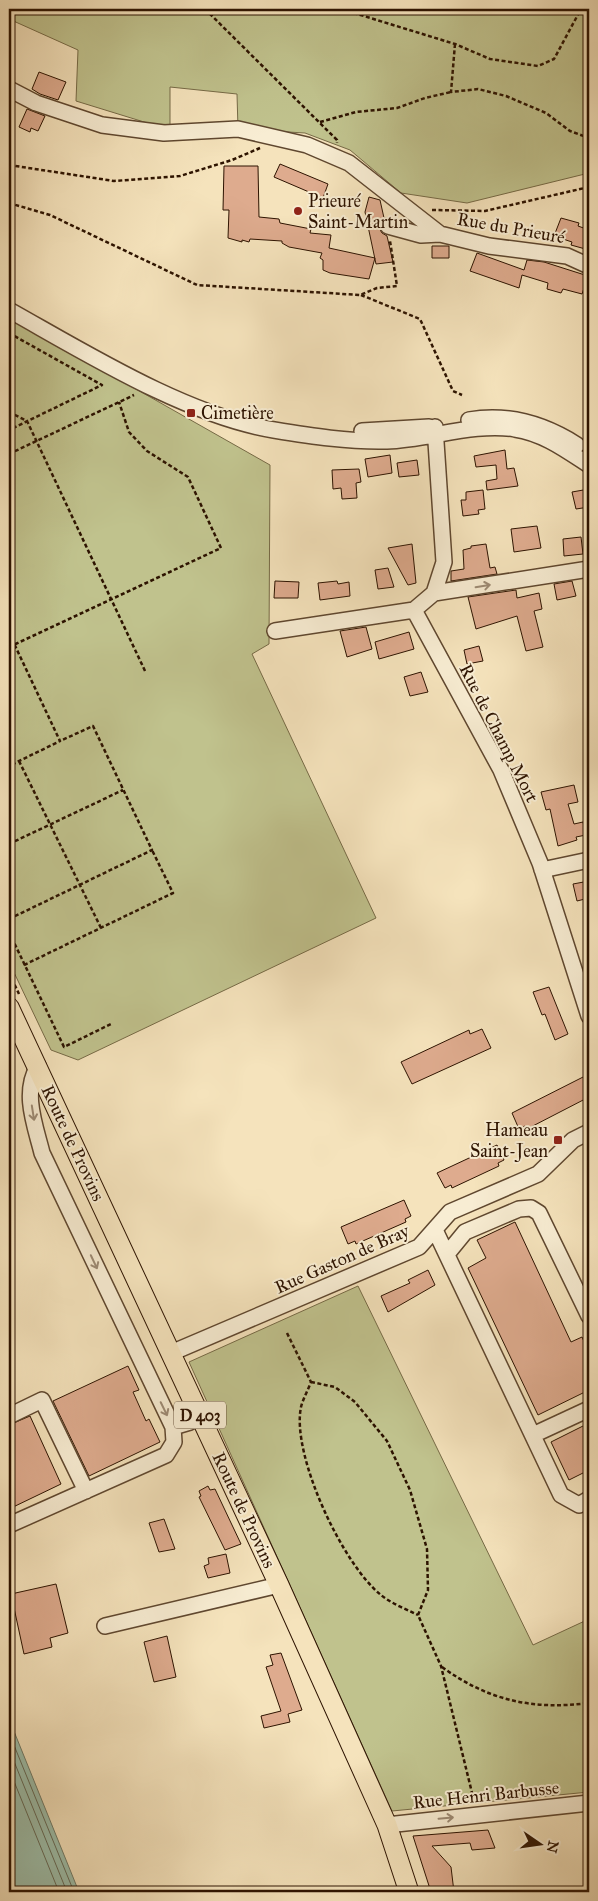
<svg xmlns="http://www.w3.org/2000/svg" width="598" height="1901" font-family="'IM FELL Great Primer',serif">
<rect width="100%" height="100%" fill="#f5e3bc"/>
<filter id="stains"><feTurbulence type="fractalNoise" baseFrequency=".004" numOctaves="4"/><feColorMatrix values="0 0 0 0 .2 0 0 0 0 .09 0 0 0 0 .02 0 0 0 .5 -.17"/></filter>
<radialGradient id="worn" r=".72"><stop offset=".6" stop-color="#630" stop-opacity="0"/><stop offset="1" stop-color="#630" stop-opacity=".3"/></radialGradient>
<path fill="#c0c28d" stroke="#766a46" d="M9 9H589V173L467 203 401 193 350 150 305 133 238 129 237 94 170 87V130L76 101 78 50 9 19Z
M9 317 270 465 269 644 252 654 376 918 78 1060 51 1050 9 962Z
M358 1286 533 1645 589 1619V1792L392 1811 189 1362Z"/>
<path fill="#9dbfab" stroke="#707a67" d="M9 1719 79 1892H9Z"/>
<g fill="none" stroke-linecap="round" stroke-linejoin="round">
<path stroke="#656956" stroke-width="1" d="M9 1733 74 1892
M9 1749 67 1892
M9 1769 59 1892"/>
</g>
<path fill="#deab8e" stroke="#2d1300" d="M39 72 66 82 58 100 40 94 32 89Z
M27 109 45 116 38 131 31 128 30 132 19 127Z
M280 164 328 184 323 198 274 177Z
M224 166H258L259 217 279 219 280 223 311 229 310 233 331 235 329 248 375 258 369 279 330 273 323 270V260L320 258 322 253 289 247 282 243V241L250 239 249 242 242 240V242L228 238 229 210H223Z
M369 197 380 200 384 218 379 223V228L382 233 387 236 393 262 376 264 365 212Z
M561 218 579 223 578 226 589 230V250L571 245 572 242 554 236Z
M432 246H449V258H432Z
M477 253 524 270 527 260 544 262 588 276 582 294 563 289 561 293 547 289 548 283 522 275 519 288 470 271Z
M505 450 507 469 514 468 518 486 487 490 486 481 497 479 496 465 476 467 474 456Z
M390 455 392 473 368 477 365 459Z
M417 460 419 475 399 477 397 463Z
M359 469 361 482 356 483 357 498 342 499 341 488 333 489 332 470Z
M589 489V507L576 509 572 492Z
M483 490 485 509 478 510 479 514 463 516 461 500H466V492Z
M537 526 541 548 514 552 511 529Z
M581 537 583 554 564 556 563 539Z
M412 544 416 583 408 585 388 548Z
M486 544 490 568 495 567 497 574 451 581V571L464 569 463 550 471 548V546Z
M388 568 394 587 378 589 375 570Z
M275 581 299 582 298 598H274Z
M337 581 338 584 349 582 350 596 320 600 318 583Z
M572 581 576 596 557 600 554 584Z
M516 590 517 598 539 593 542 609 534 611 543 647 526 651 517 616 476 629 468 597Z
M366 627 372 649 347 657 340 631Z
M409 632 414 649 379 659 375 642Z
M479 646 483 661 467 664 464 650Z
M421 672 428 692 410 696 404 677Z
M574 785 578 802 568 804 574 824 583 822 586 835 576 837 577 840 558 846 550 809 546 810 541 792Z
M589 881V898L577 901 573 884Z
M549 987 568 1034 555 1040 545 1014 542 1015 533 992Z
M482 1029 491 1048 412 1084 401 1062 469 1030 470 1034Z
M589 1074V1097L527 1129 525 1126 519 1129 512 1113Z
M497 1145 504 1160 498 1163 499 1166 452 1188 451 1185 445 1188 437 1173Z
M404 1200 411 1216 405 1219 406 1222 356 1244 355 1241 348 1244 341 1227Z
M515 1222 571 1342 582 1337 589 1353V1390L538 1415 468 1268 486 1258 477 1240Z
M428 1270 435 1285 388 1312 381 1296 410 1283 408 1280Z
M128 1366 139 1390 133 1392 146 1421 149 1419 160 1442 89 1476 53 1401Z
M30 1416 61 1484 9 1509V1425Z
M589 1423V1470L569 1480 551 1442Z
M208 1486 210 1490 215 1489 241 1544 225 1550 199 1497 201 1496 199 1491Z
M164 1519 175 1549 159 1552 149 1523Z
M226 1554 230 1573 208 1578 204 1566 209 1564 208 1558Z
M56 1584 68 1633 50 1638 52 1647 24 1654 11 1594Z
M167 1636 176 1677 154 1682 144 1642Z
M281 1653 302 1710 288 1714 290 1722 264 1728 261 1716 281 1711 266 1667 273 1665 270 1655Z
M488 1830 495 1848 472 1850 470 1843 432 1846 451 1867 454 1892H431L413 1836Z"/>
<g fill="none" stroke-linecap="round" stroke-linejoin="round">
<g stroke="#5f472f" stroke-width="18">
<path id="minor" d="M9 89 36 103 102 125 164 133 238 129 307 145 349 163 440 234 489 246 567 256 589 266
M388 226 421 235 440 234
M9 310C86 353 187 416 274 430 311 436 349 442 387 441 427 440 475 422 515 429 543 433 566 450 589 465
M469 420C509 413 544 424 577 445
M362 431 429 427
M589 569 434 593 414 610 501 770 540 863 589 1016
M434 593 444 562 435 427
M275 631 414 610
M542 870 589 860
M38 1066C22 1093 35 1125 42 1153L173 1427 190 1422 200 1415
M435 1230 561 1495 579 1505 589 1499
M447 1254 465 1232 519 1209 531 1208 539 1213 589 1316
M171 1353 419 1247 450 1212 538 1174 573 1140 589 1132
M9 1416 42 1400 86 1491
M533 1435 589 1409
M9 1525 166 1455 174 1442 173 1427
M105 1626 279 1585
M387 1825 589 1803"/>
</g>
<g stroke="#2d1300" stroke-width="21">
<path id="major" d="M9 1007 279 1585 387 1825 409 1892"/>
</g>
<path stroke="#2d1300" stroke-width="2.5" stroke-dasharray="4 2.5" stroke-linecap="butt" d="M205 9 337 140V143
M341 9 455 44 490 59 538 66 554 59 581 9
M455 44 451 92 478 89 506 96 546 113 570 131 589 138
M320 122 356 112 397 108 425 98 451 92
M9 165 114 181 180 176 232 160 260 148
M9 203 50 215 197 285 360 295 377 288 397 286 390 241
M432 210 485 211 589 187
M361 295 420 319 453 391 462 395
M9 333 102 385 9 430
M9 412 27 421 146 673
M9 454 134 395
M9 633 60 741 9 766
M9 647 221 548 188 477 147 451 129 432 119 402
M19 761 101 928
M9 844 123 790
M9 919 152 850 93 726 60 741
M9 932 64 1047 111 1024
M24 965 173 893 152 850
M9 973 19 994
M287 1333 311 1382C308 1390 303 1399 301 1407 291 1455 343 1565 381 1595 392 1604 406 1609 418 1615
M311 1382 335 1387 355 1402 387 1441 410 1490 427 1549 428 1590 418 1615 441 1666 474 1801
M442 1667C489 1701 533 1710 589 1703"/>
<use href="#minor" stroke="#f8edd3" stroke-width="15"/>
<use href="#major" stroke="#f5e3bc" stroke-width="19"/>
</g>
<defs><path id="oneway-shaft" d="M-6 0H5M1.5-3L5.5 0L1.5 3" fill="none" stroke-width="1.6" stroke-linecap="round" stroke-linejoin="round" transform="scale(1.25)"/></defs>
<g stroke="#9d8b74">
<use href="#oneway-shaft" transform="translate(483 586) rotate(-9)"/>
<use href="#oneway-shaft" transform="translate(33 1113) rotate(81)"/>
<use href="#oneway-shaft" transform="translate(94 1262) rotate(65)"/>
<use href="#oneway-shaft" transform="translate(164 1409) rotate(64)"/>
<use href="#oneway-shaft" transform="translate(446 1818) rotate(-5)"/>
</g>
<g fill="#8f2418" stroke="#f8edd3" stroke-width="2">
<circle cx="298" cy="211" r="5"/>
<rect x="186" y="408" width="10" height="10" rx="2.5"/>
<rect x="553" y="1135" width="10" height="10" rx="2.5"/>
</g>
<g text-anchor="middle" stroke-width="4" stroke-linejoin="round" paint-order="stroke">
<rect fill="#f8edd3" stroke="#6a543f" stroke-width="1" x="174" y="1401.5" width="52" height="27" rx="4"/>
<g font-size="16" font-weight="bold" fill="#2d1300">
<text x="200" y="1421">D 403</text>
</g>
<g font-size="18" fill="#2d1300" stroke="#f8edd3" text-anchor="start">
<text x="308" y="207">Prieuré<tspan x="308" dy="21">Saint-Martin</tspan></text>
<text x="201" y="419">Cimetière</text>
<text x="548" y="1136" text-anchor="end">Hameau<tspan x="548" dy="21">Saint-Jean</tspan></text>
</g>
<g font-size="18" fill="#2d1300" stroke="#f8edd3">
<text transform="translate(511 228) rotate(10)" y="6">Rue du Prieuré</text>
<text transform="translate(499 733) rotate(63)" y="6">Rue de Champ Mort</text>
<text transform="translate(73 1143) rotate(65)" y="6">Route de Provins</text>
<text transform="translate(342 1259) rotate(-24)" y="6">Rue Gaston de Bray</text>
<text transform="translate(244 1510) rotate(65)" y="6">Route de Provins</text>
<text transform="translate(486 1795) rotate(-6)" y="6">Rue Henri Barbusse</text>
</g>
</g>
<rect width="598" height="1901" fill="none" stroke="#f5e3bc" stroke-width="30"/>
<rect x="10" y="10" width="578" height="1881" fill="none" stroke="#2d1300" stroke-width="2.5"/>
<rect x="15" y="15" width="568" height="1871" fill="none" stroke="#2d1300"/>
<g transform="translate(540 1844) rotate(103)" stroke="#f8edd3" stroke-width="4" paint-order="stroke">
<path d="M0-4L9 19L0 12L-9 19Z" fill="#2d1300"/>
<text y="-8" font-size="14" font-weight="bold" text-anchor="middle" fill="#2d1300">N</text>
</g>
<rect width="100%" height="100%" filter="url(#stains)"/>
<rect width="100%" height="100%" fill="url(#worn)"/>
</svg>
